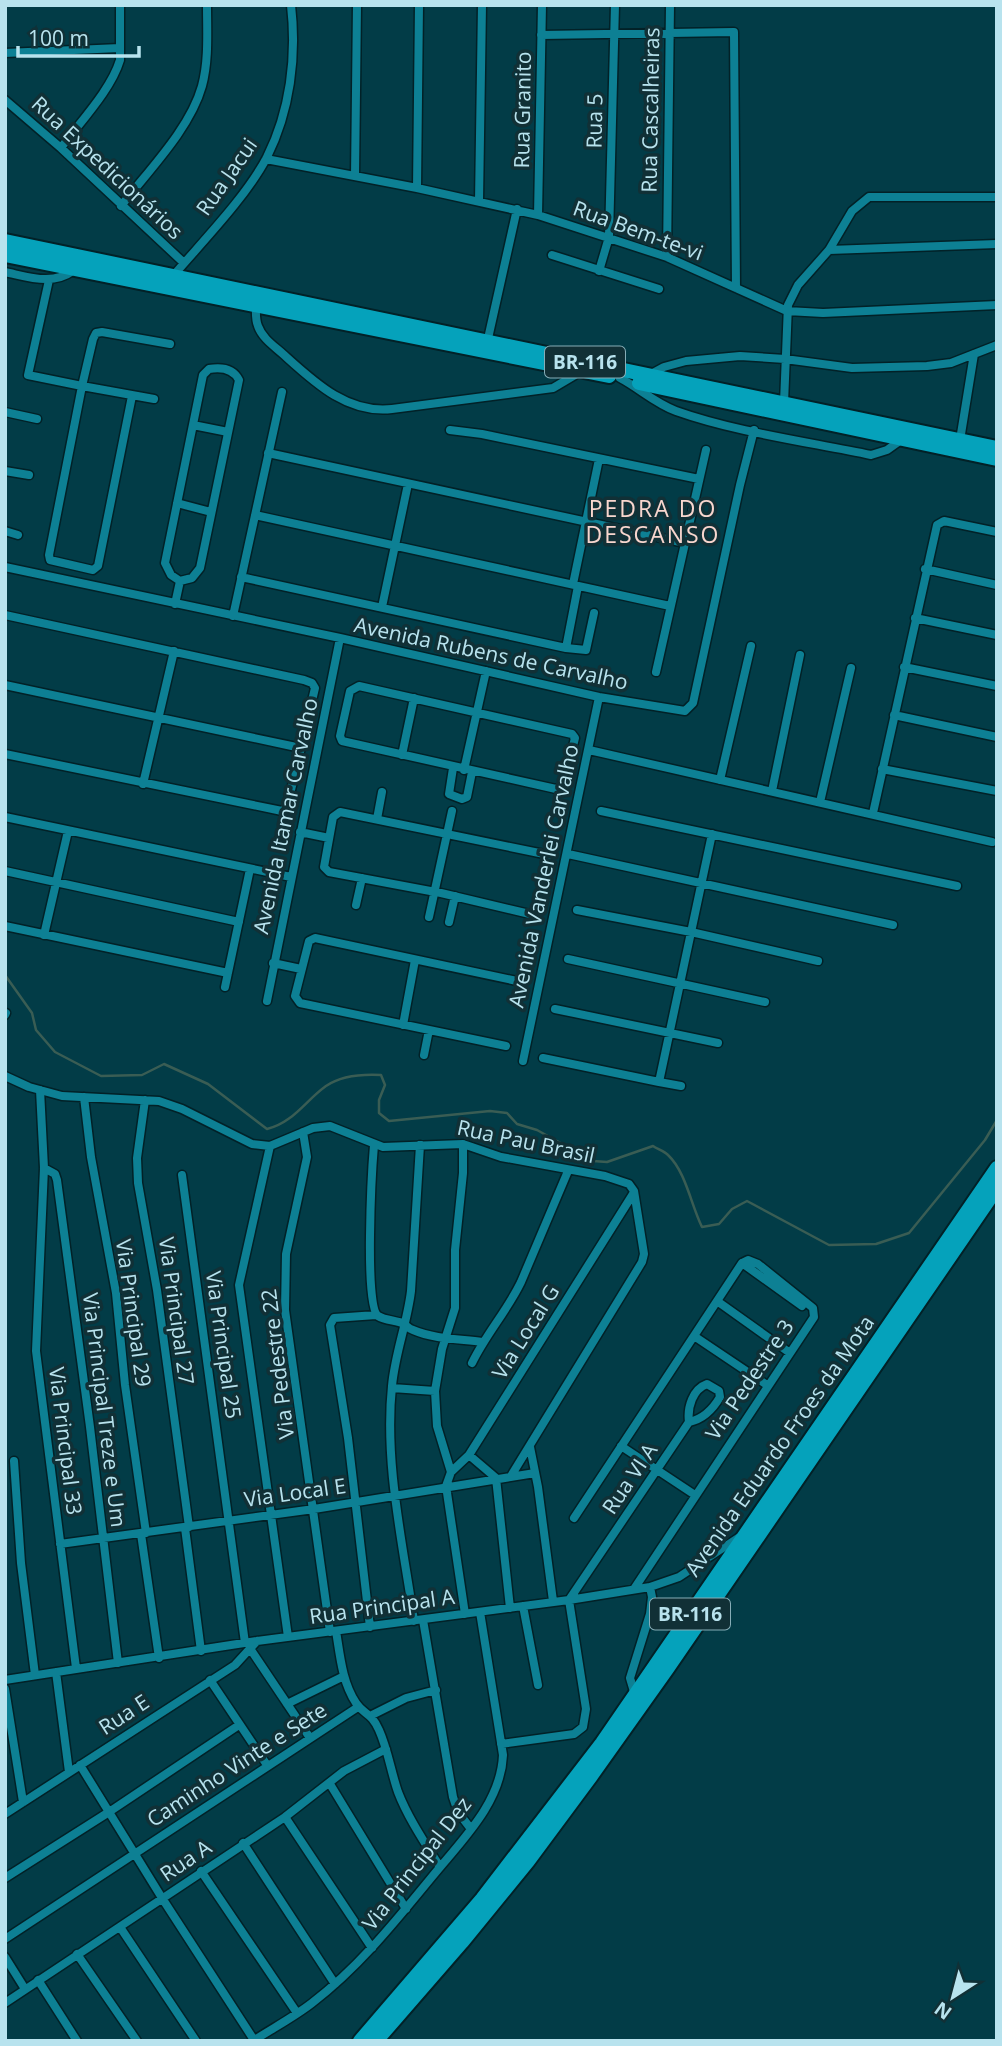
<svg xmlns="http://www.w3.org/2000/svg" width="1002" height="2046" font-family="'Open Sans',sans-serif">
<rect width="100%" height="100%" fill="#023c47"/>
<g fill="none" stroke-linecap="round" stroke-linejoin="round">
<path stroke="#3a5d54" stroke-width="2.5" d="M5 975 32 1013 36 1030 55 1052 101 1076 142 1075 164 1064 208 1084 267 1129C293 1123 306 1100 326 1086 342 1075 362 1074 381 1075L385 1085 379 1100V1113L389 1121 490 1111 507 1113 517 1124 537 1130 593 1161 607 1162 653 1146C657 1149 664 1151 668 1155 686 1172 691 1205 702 1227L719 1224 732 1209 747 1201 829 1245 876 1244 909 1233 985 1140 997 1120"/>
<g stroke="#022127" stroke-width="11">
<path id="minor" d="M541 35 734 32 736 288
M5 53 120 48
M5 100 61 148 184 263
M61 148C80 122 111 90 120 60V5
M266 159 417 188 538 215 667 257 787 311 823 313 997 305
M355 176 357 5
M417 188 419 5
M479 201 482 5
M121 206C148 171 190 129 202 86 209 60 207 32 207 5
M538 215 542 5
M829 250 852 211 869 197H997
M552 255 659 289
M667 257 670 5
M599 271 609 237 615 5
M5 272C29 277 53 286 74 270
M173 276C202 242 247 196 267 157 290 111 297 57 291 5
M49 280 28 375 82 386 49 555 50 560 93 570 98 566 132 396
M256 304C256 312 255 319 258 326 262 338 274 346 283 354 314 382 347 414 392 409L553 388 580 372
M487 343 517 209
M651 374 664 367 686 361 740 356 785 359 852 368 927 366 951 363 997 345
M620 378C639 388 656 404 676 411 735 432 809 442 871 455L887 450 901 440
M154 399 82 386 93 339 96 333 102 332 170 344
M784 403 788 305 798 285 829 250 997 244
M5 412 37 419
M193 425 228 432
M450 430 482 434 699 479
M960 440 974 354
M268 453 685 543
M5 471 29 475
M177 503 211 512
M255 515 670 606
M5 531 18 535
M5 567 340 638 599 697 685 711 693 703 740 485 754 430
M925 569 997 585
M241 577 566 648
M573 584 599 459
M578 586 566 648 586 650 594 613
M175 604 180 581 192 578 200 568 239 380C233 368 221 367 209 369L203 375 165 563 171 575 180 581
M382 607 408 484
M5 615 304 680 312 683 315 688 287 807 282 811 5 754
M233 616 282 392
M915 618 997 635
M904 667 997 686
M656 672 706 450
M5 685 301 748
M359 686 572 734 575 738 563 786 556 789 342 741 340 736 350 691Z
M894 715 997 737
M589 750 992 842
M402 755 414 698
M453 768 449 794 462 799 467 797 472 772
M882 769 997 791
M464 770 486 671
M720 780 751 646
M143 784 174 651
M772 791 800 655
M820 802 851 668
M601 811 957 886
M873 813 937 525 944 521 997 532
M5 817 291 877
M377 819 382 792
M300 832 329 838
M568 854 893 925
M5 871 239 922
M356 905 362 878
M577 910 691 932 818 961
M534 915 441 893 329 872 324 867 333 817 340 812 549 855
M429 917 452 811
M449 922 455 896
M5 926 228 973
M44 935 68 831
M568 959 765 1002
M273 963 301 969
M225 987 250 869
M267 1001 340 638
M555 1009 718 1043
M5 1015 6 1013
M403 1025 415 960
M506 1046 300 1003 295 996 309 941 315 938 517 981
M424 1055 429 1030
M543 1058 659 1082 712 834
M523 1061 599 697
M5 1076 29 1087 62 1096 159 1101 182 1109 252 1144 270 1146 313 1128 330 1126 383 1147 463 1144 501 1157 605 1176 629 1184 634 1191 644 1254 642 1262 511 1476
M659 1082 681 1086
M40 1090 44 1168 36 1351 76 1668
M84 1097 91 1157 116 1293 125 1385 146 1533
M145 1100 137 1158 138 1183 157 1290 189 1527
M303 1132 307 1157 286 1254 285 1310 330 1632
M374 1145C372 1168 364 1306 378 1316 386 1321 397 1320 404 1324 407 1326 409 1329 413 1330 434 1339 459 1339 482 1342
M270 1146 239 1285 288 1637
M44 1168 55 1174 57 1180 90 1427 118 1663
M182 1175 245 1643
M742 1263 802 1306
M717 1301 790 1353
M694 1336 767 1385
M472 1363C486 1334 507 1311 521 1282L568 1171
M392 1388 435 1391
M621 1446 695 1495
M530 1447 538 1487 553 1601
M469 1455 496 1478 510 1608
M14 1461 21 1563 35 1675
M451 1472 437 1426 435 1391 442 1349 455 1308V1250L463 1173V1144
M574 1518 742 1263 748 1260 758 1264 813 1308 814 1317 634 1589
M185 1528 201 1651
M141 1534 159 1658
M60 1544 314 1509 535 1473
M523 1606 538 1685
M465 1614 446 1486 451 1472 469 1455 633 1194
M423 1620 453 1797 458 1812 471 1829
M414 1621C403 1544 384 1463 392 1386 395 1353 407 1324 411 1291L420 1145
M370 1627 348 1438 330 1325 334 1318 376 1315
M336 1631C340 1655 342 1682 356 1703 364 1715 371 1712 379 1730 388 1750 391 1772 398 1792 408 1818 425 1843 440 1867
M251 1650 310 1738
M56 1672 69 1772
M5 1680 257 1641 569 1600 650 1587 679 1577 738 1538
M210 1680 267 1765
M5 1689 23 1802
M635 1695 630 1678 650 1614 652 1597 650 1587
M287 1704 344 1676
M372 1715 406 1698 436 1690
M501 1744 574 1734 583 1727 586 1709 569 1600 689 1422C704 1419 713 1409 720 1397L719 1391 707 1384C693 1389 687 1407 689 1422
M80 1765 162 1898 254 2040
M330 1784 406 1909
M5 1814 235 1665 257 1641
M285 1817 372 1948
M243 1843 335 1984
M201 1871 297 2013
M5 1878 109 1812 239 1725
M120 1927 196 2041
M5 1939 358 1707
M77 1954 137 2041
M5 1957 25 1989
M38 1980 77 2041
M5 2003 285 1817 344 1771 386 1749
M253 2041C273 2028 294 2017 312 2003 358 1968 394 1923 431 1878 460 1842 501 1804 503 1755L480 1612"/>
</g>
<g stroke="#022127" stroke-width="18">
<path id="trunk" d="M5 241 997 448
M5 255 609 376
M639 383 997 459
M360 2041 482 1899 602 1743 997 1168
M376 2041 462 1942 528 1861 591 1776 667 1669 997 1188"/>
</g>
<use href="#minor" stroke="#0d8094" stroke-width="8"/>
<use href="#trunk" stroke="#05a2bb" stroke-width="14"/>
</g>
<g text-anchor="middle" stroke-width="7" stroke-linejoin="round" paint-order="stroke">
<g fill="#113036" stroke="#86adb7" stroke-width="2">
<rect x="545" y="346.5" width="80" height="31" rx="5"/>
<rect x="650" y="1598.5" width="80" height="31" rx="5"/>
</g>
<g font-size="19" font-weight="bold" fill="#b8e3ee">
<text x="585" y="369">BR-116</text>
<text x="690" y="1621">BR-116</text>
</g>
<g font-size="21" fill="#b8e3ee" stroke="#113036">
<text transform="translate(523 110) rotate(-89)" y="7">Rua Granito</text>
<text transform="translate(651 110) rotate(-89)" y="7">Rua Cascalheiras</text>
<text transform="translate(595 121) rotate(-89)" y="7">Rua 5</text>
<text transform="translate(107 168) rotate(43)" y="7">Rua Expedicionários</text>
<text transform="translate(227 177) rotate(-55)" y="7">Rua Jacui</text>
<text transform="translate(638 231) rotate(20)" y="7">Rua Bem-te-vi</text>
<text transform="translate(491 654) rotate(12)" y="7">Avenida Rubens de Carvalho</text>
<text transform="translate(286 816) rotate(-78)" y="7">Avenida Itamar Carvalho</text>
<text transform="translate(544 876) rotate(-78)" y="7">Avenida Vanderlei Carvalho</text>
<text transform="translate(526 1142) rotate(12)" y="7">Rua Pau Brasil</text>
<text transform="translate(176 1311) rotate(82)" y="7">Via Principal 27</text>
<text transform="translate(133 1313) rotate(82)" y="7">Via Principal 29</text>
<text transform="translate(526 1332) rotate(-58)" y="7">Via Local G</text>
<text transform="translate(223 1345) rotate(82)" y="7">Via Principal 25</text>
<text transform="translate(278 1364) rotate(-97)" y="7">Via Pedestre 22</text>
<text transform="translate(750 1380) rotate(-56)" y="7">Via Pedestre 3</text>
<text transform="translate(104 1410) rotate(83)" y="7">Via Principal Treze e Um</text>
<text transform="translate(65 1441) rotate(83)" y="7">Via Principal 33</text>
<text transform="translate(780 1446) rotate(-55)" y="7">Avenida Eduardo Froes da Mota</text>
<text transform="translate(630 1479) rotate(-56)" y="7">Rua VI A</text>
<text transform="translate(295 1493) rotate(-8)" y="7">Via Local E</text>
<text transform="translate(382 1607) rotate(-8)" y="7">Rua Principal A</text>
<text transform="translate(124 1715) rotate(-33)" y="7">Rua E</text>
<text transform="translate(237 1765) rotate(-33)" y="7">Caminho Vinte e Sete</text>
<text transform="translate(186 1861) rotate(-34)" y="7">Rua A</text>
<text transform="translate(417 1864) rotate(-52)" y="7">Via Principal Dez</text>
</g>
<g font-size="23" letter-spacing="2" fill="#f8d6ce" stroke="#113036">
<text x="653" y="517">PEDRA DO<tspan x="653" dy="26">DESCANSO</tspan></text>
</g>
</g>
<rect width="1002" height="2046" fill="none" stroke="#b8e3ee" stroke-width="14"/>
<g transform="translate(953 1997) rotate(216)" stroke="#113036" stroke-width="5" paint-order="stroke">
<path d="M0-5L12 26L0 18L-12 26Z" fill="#b8e3ee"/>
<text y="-10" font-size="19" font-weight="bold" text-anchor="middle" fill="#b8e3ee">N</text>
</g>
<path d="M18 46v10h121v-10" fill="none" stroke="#b8e3ee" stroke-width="3.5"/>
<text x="28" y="46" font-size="21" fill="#b8e3ee" stroke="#113036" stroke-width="5" paint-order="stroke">100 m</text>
</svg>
